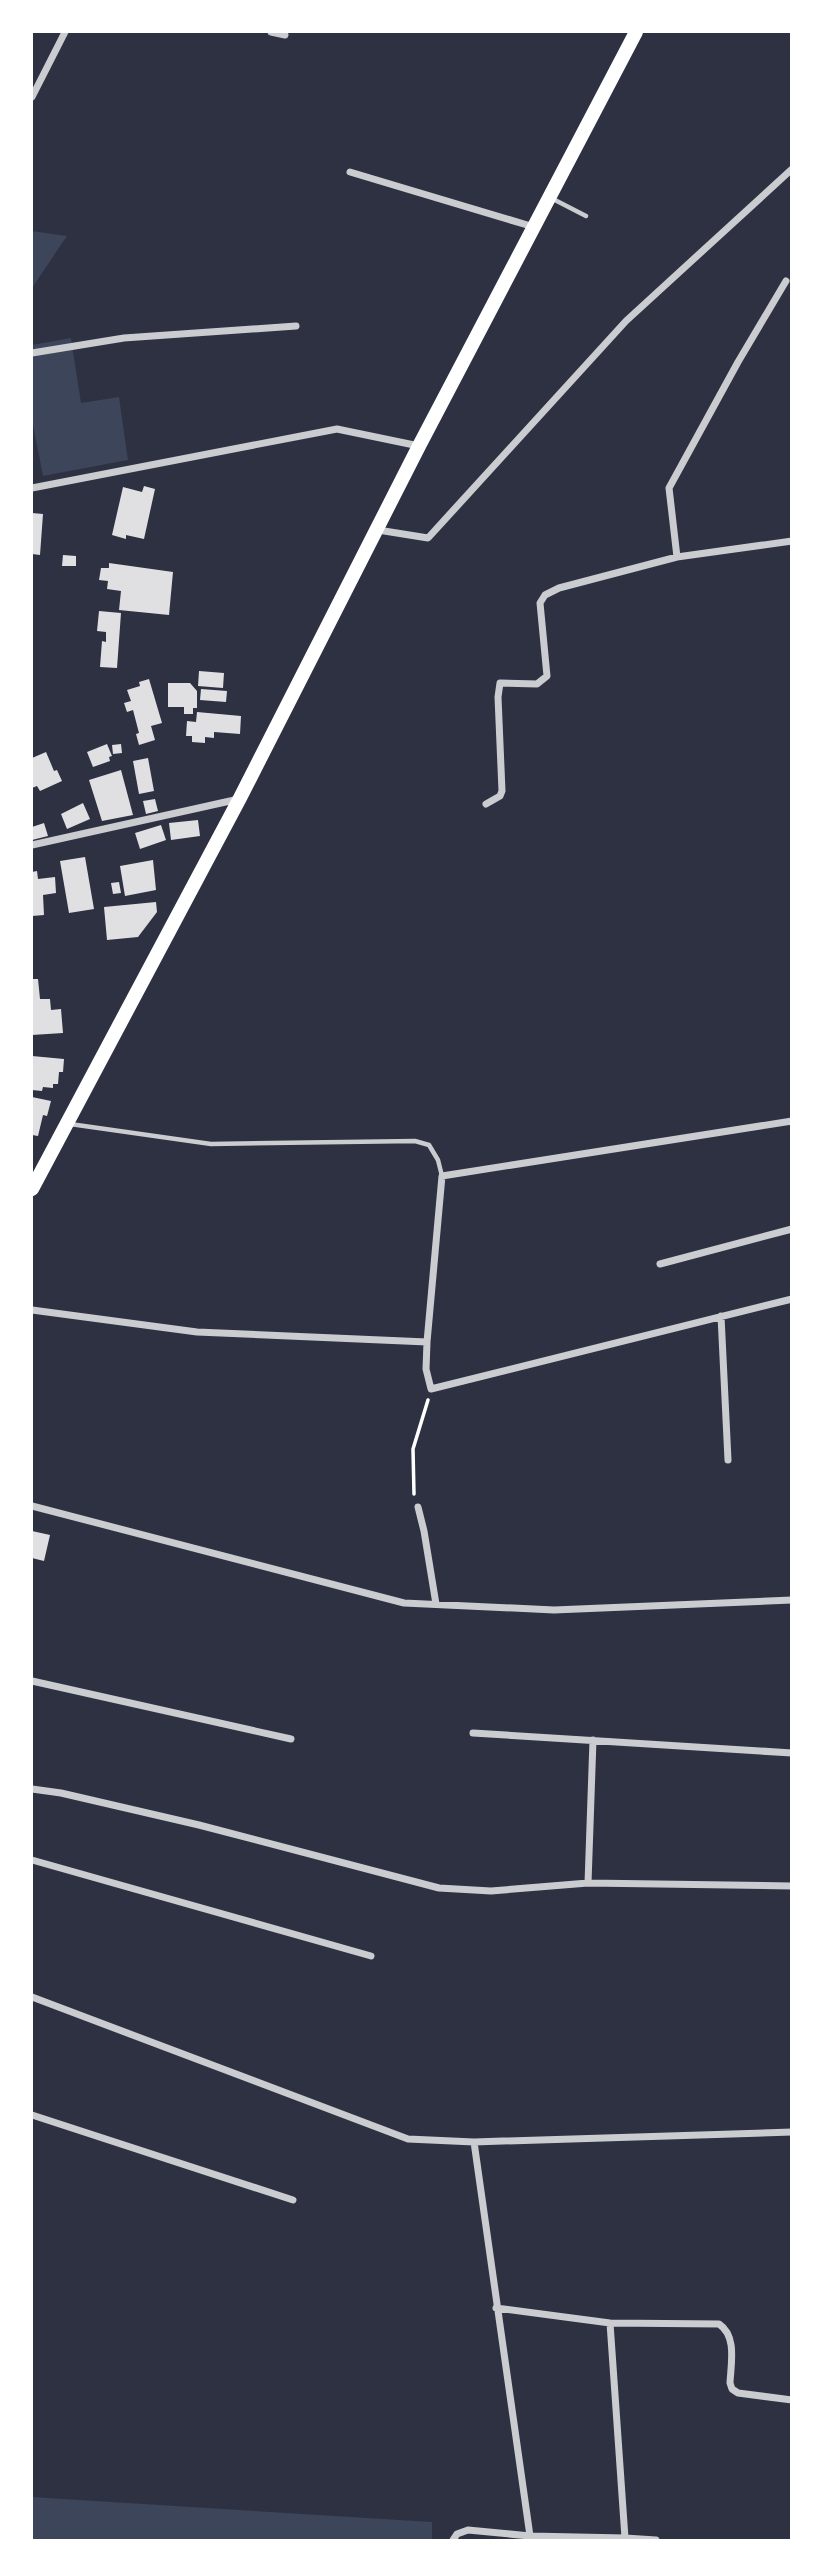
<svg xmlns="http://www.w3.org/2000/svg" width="823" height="2572" font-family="'Sofia Sans Condensed',sans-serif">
<rect width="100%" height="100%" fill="#2d3142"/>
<path fill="#3c4559" d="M32 231 67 236 32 288Z
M71 338 81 403 119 397 128 460 43 476 32 420V345Z
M32 2497 432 2522V2540H32Z"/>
<path fill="#e0e0e3" d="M144 486 155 489 144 539 126 535V539L112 535 123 487 142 492Z
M32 513 43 514 40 555 32 554Z
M63 555 76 556V566H62Z
M109 563 173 572 169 615 119 610 121 591 107 589 108 581 99 580 101 568H109Z
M99 611 121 613 117 668 100 667 102 641 106 642V632L97 631Z
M199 671 224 673 223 688 198 686Z
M149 679 162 723 151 726 155 740 139 745 136 734 139 733 133 710 127 712 124 703 131 701 127 690 140 686 139 682Z
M168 683H190L197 691V708H193V714H184V707H168Z
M201 689 227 691 226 702 200 700Z
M197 712 241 716 240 734 214 732V738L205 737V743L192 742V736H186L187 721 196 722Z
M107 744 112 756 109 757 110 761 93 767 87 752Z
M121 744 122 753 113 754 112 745Z
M46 752 54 771 57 770 62 781 40 791 37 786 32 788V758Z
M148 758 154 791 139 794 133 761Z
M121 770 133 815 102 821 89 780Z
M155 799 158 811 146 814 143 801Z
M83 803 90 819 67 829 61 814Z
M198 820 200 836 171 840 169 823Z
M44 823 48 836 32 840V827Z
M161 825 166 840 140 849 135 833Z
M85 857 94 909 69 913 60 861Z
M153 860 156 890 125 896 120 866Z
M37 871 38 879 55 877 56 893 43 895 44 915 32 916V872Z
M119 882 121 893 113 894 111 883Z
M156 902 157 912 138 937 107 940 104 907Z
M32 979H38L40 999H50L51 1010 61 1009 63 1033 32 1035Z
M32 1056 64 1059 63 1072H59L58 1084H53V1088L43 1087 42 1091 32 1090Z
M32 1097 51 1101 47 1116 43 1115 38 1136 32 1135Z
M32 1531 50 1535 44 1561 32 1558Z"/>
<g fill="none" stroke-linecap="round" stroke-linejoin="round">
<path stroke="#fff" stroke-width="3.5" d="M414 1494 413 1449 428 1400"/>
<path stroke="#caccd0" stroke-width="4.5" d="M551 198 586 216
M70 1124 211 1144 415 1141 429 1145 438 1160 442 1176"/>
<path stroke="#caccd0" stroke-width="7" d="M271 32 285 35
M32 97 65 32
M350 172 534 227
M32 353 124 338 296 326
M32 488 337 429 419 446
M378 530 428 538 626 321 792 169
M677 557 669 488 738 362 786 281
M486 804 500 796 502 791 498 697 500 683 537 684 547 676 540 603 545 595 559 588 677 557 792 541
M32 845 239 799
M792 1121 442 1176 427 1342 426 1369 431 1389 792 1299
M660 1264 792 1229
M32 1310 197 1332 427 1342
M721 1316 728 1460
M32 1506 404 1603 554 1610 792 1600
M418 1507 424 1531 436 1604
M32 1681 291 1739
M473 1733 792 1753
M32 1789 61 1793 199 1825 439 1888 491 1891 588 1883 792 1886
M32 1860 371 1956
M588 1883 593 1740
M32 1997 408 2139 474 2142 792 2132
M32 2115 293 2200
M496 2308 610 2323 719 2324C737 2336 731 2363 730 2383L732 2389 738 2393 792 2400
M610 2323 625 2538
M531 2539 530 2536 625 2538 656 2540
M453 2540 457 2534 468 2530 530 2536 474 2142"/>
<path stroke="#fff" stroke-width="14" d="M32 1189 240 798 419 446 636 32"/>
</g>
<rect width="823" height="2572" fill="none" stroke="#ffffff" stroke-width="66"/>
</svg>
